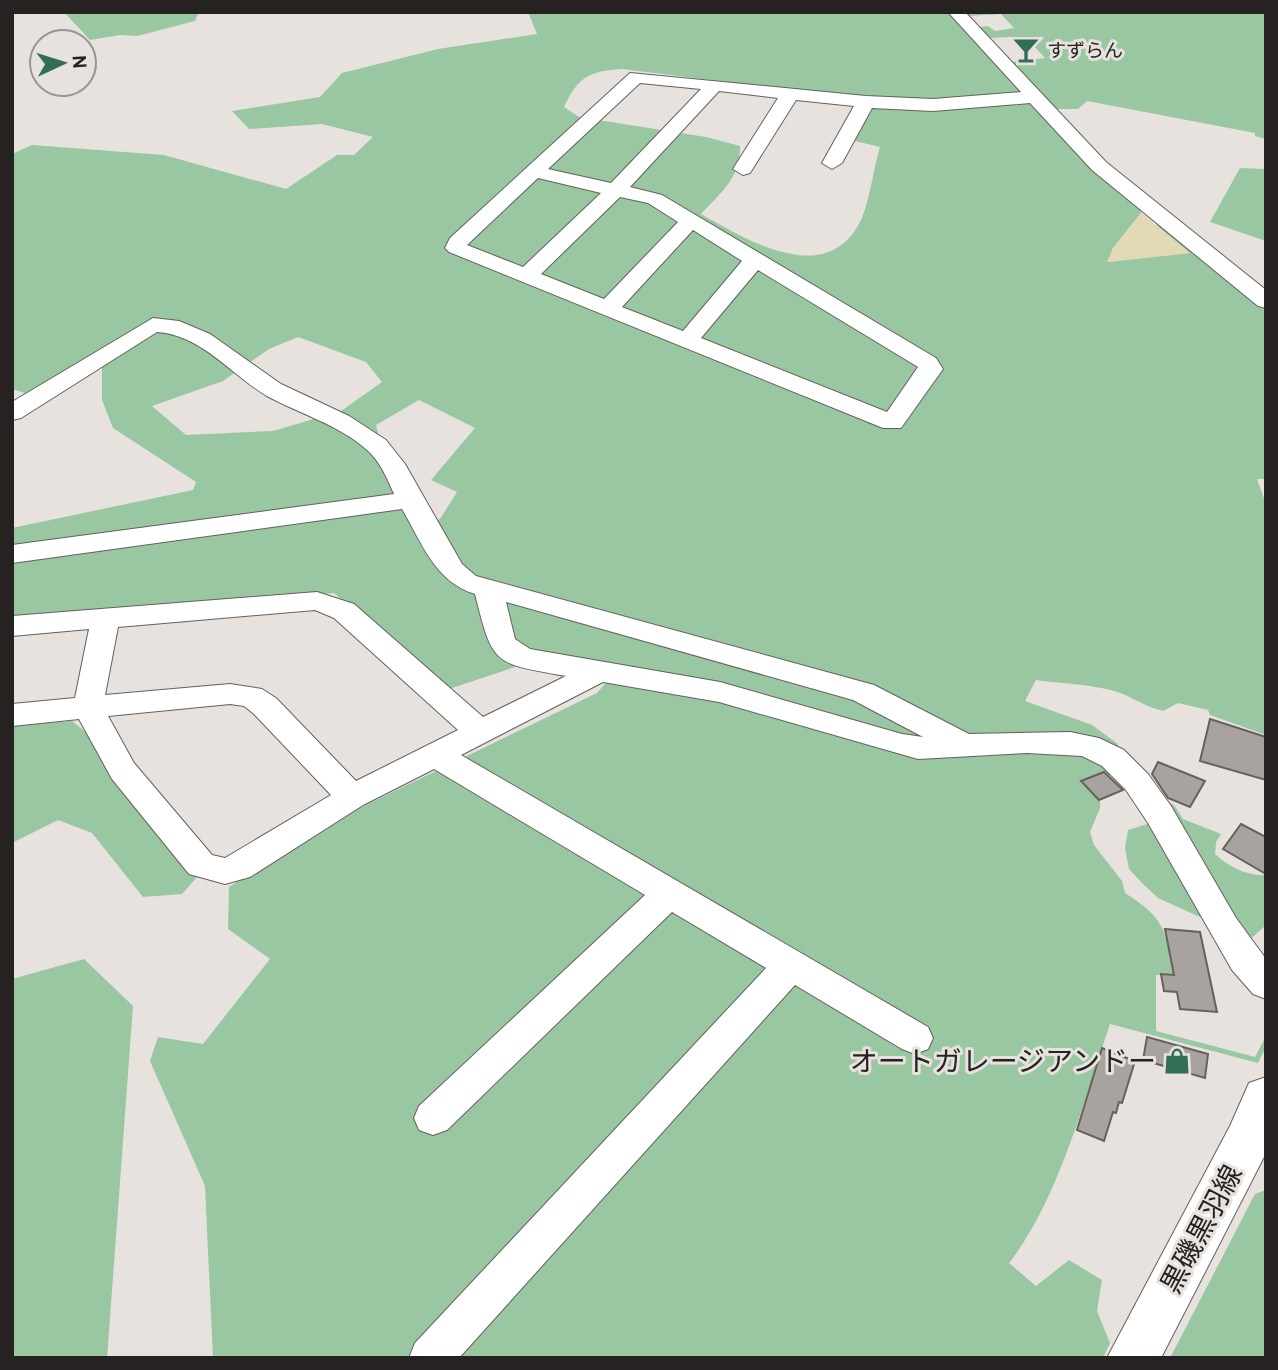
<svg xmlns="http://www.w3.org/2000/svg" width="1278" height="1370" font-family="Overpass,'Noto Sans JP',sans-serif">
<rect width="100%" height="100%" fill="#e7e2dd"/>
<path fill="#98c7a2" fill-rule="evenodd" d="M64 12H199L195 21 137 36 120 35 90 40Z
M528 12H949L1036 109 1140 209 1141 213 1113 248 1108 262 1189 253 1156 225 1161 224 1266 308V479H1257L1266 504V735L1210 715 1208 710 1178 703 1163 711C1147 707 1137 700 1123 694 1098 684 1063 684 1036 680L1025 701 1092 725 1118 744C1119 763 1113 773 1100 787V808L1090 832 1094 845 1122 881 1125 893C1166 919 1165 930 1174 975H1156V1031L1255 1057 1266 1036V1047L1258 1063 1110 1024C1084 1100 1058 1201 1009 1263L1036 1286 1069 1260 1102 1280 1097 1311 1110 1343 1103 1358H213L205 1186 150 1061 158 1037 203 1044 270 959 228 929 229 887 314 830 597 693 621 666 545 657 449 689 334 593 12 621V528L193 490 196 482 113 428 102 400V354L28 394 12 389V154L32 145 164 155 286 189 337 155H354L373 137 322 124 249 129 232 111 320 97 342 73 438 49 537 34ZM622 69 872 100 851 140 880 147C874 167 869 203 861 220 828 289 748 241 701 214 720 193 741 178 740 146L706 137 579 117 564 107C578 77 589 71 622 69ZM298 337 366 362 382 382 341 411 273 431 186 435 152 406 223 381 269 349ZM419 400 475 428 431 480 457 492 440 519 419 526 384 457 376 425Z
M965 12H1266V139L1255 136V133L1087 101 1078 109H1053L1011 62 1045 58 1034 46 1017 44 1009 37 990 38 980 27 988 26 995 31 1014 28 1001 14 968 16Z
M1240 168 1266 169V241L1210 222Z
M72 721 100 744 197 877 182 894 143 897 92 833 58 820 12 843V726Z
M1159 796 1174 805 1183 819 1221 834 1216 842 1215 854C1229 867 1247 876 1266 875V925L1245 944 1209 921 1158 898 1142 883 1129 869 1125 848 1128 830 1157 821Z
M84 959 133 1006 107 1358H12V979Z
M1266 1190V1358H1170L1255 1194Z"/>
<path fill="#e3d9b4" d="M1141 213 1190 253 1107 262 1113 248Z"/>
<path fill="#a8a39f" stroke="#66615d" stroke-width="2" d="M1210 719 1266 737V780L1200 761Z
M1158 762 1205 781 1190 807 1168 798 1152 774Z
M1104 772 1123 790 1099 800 1081 781Z
M1241 824 1266 837V874L1223 849Z
M1165 929 1200 932 1217 1012 1180 1009 1177 992 1164 991 1161 974 1174 975Z
M1147 1037 1208 1054 1205 1078 1143 1060Z
M1102 1048 1135 1061 1122 1103 1119 1102 1116 1113 1113 1112 1104 1141 1077 1130Z"/>
<g fill="none" stroke-linecap="round" stroke-linejoin="round">
<g stroke="#65605c" stroke-width="2">
<path id="minor" d="M948 12H965L1106 162 1266 290V308L1258 306 1092 170 1030 103 933 111 872 108 842 163 832 169 822 163 854 106 796 100 750 173 743 175 733 169 778 98 719 91 630 187 662 195 936 358 943 369 901 428H883L449 252 445 248 450 238 630 73 866 96 933 99 1021 92ZM640 83 701 89 611 183 548 169ZM538 178 601 193 523 267 467 245ZM620 197 648 203 678 222 604 299 541 274ZM693 230 742 261 683 331 622 307ZM758 270 918 367 887 412 701 338Z
M153 318 179 321 210 334 281 384 349 416 386 440 405 464 462 564 476 576 874 685 969 734 1070 732 1099 738 1124 750 1148 774 1171 806 1236 918 1266 959V999L1253 994 1232 970 1148 823 1126 790 1102 766 1082 756 1027 753 918 759 719 702 603 682 461 755 928 1027 933 1038 928 1049 915 1054 902 1049 795 985 459 1358H409L415 1343 766 968 672 912 447 1130 433 1135 419 1130 414 1118 419 1106 645 895 434 769 363 805 250 877 225 884 189 874 112 779 79 719 12 726V704L75 698 89 629 12 636V616L317 592 354 604 483 717 566 676C493 663 493 666 475 594 435 582 422 543 402 509L12 563V545L394 494C387 478 380 461 366 449 337 424 300 414 267 396 231 375 202 335 157 332L21 418 12 420V402ZM506 602 853 700 923 737 902 734 720 682 530 649 515 639ZM315 610 334 618 458 730 356 781 276 698 262 689 230 684 105 695 118 627ZM230 704 244 706 254 714 331 795 225 858 212 855 134 763 108 716Z"/>
</g>
<g stroke="#65605c" stroke-width="2">
<path id="major" d="M1266 1077V1153L1161 1358H1107L1230 1126 1249 1083Z"/>
</g>
<use href="#minor" fill="#fff" fill-rule="evenodd"/>
<use href="#major" fill="#fff" fill-rule="evenodd"/>
</g>
<defs>
<g id="bar-bare" transform="scale(2.1)"><path d="M-6-5H6L.8 .8V4.5H3.5V6h-7V4.5H-.8V.8Z" fill="#326d56" stroke="#e7e2dd" stroke-width="2.5" paint-order="stroke"/></g>
<g id="shop-bare" transform="scale(2.1)"><path d="M-5-2.5h2.3a2.7 3.5 0 0 1 5.4 0H5L5.5 6h-11ZM-1.5-2.5h3a1.5 2.3 0 0 0-3 0Z" fill="#326d56" stroke="#e7e2dd" stroke-width="2.5" paint-order="stroke"/></g>
</defs>
<g fill-rule="evenodd">
<use href="#bar-bare" x="1026" y="50"/>
<use href="#shop-bare" x="1177" y="1061"/>
</g>
<g text-anchor="middle" stroke-width="6" stroke-linejoin="round" paint-order="stroke">
<g font-size="19" fill="#252221" stroke="#e7e2dd" text-anchor="start">
<text x="1047" y="57">すずらん</text>
</g>
<g font-size="28" fill="#252221" stroke="#e7e2dd" text-anchor="end">
<text x="1156" y="1071">オートガレージアンドー</text>
</g>
<g font-size="28" fill="#252221" stroke="#e7e2dd">
<text transform="translate(1201 1229) rotate(-62)" y="10">黒磯黒羽線</text>
</g>
</g>
<rect width="1278" height="1370" fill="none" stroke="#252221" stroke-width="28"/>
<g transform="translate(63 63) rotate(86)"><circle r="33" fill="#e7e2dd" stroke="#999592" stroke-width="2"/>
<path d="M0-5L12 26L0 18L-12 26Z" fill="#326d56"/>
<text y="-10" font-size="19" font-weight="bold" text-anchor="middle" fill="#252221">N</text>
</g>
</svg>
